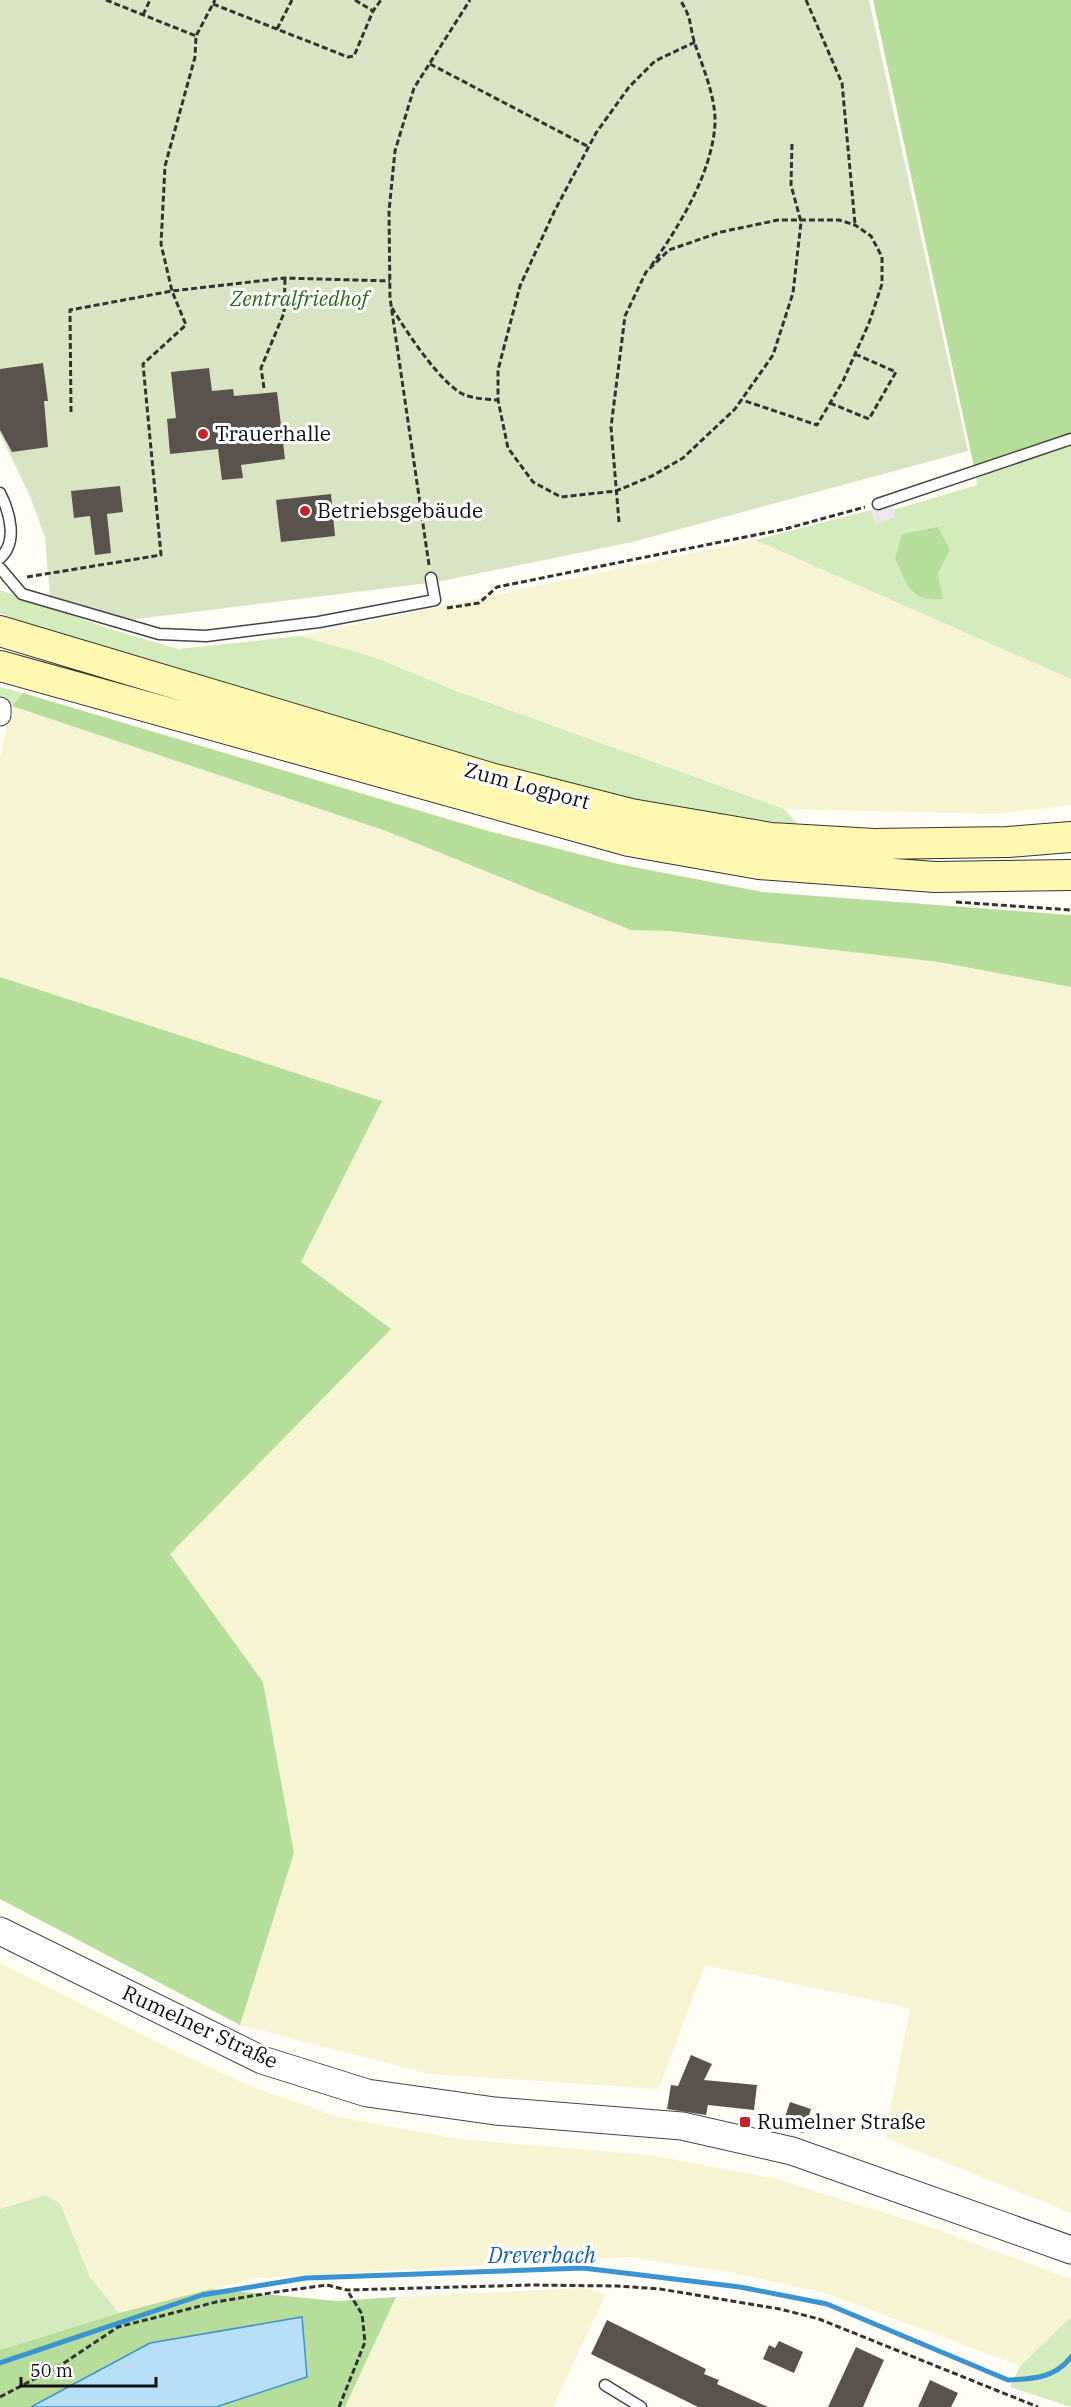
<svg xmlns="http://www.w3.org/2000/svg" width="1071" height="2407" font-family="'IBM Plex Serif',serif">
<rect width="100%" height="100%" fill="#fffdf5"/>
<path fill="#eee6ef" d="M891 504 896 518 875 524 871 510Z"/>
<path fill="#f7f4d3" d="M755 540 1071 679V805L994 814 784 809 451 689 377 658 300 636Z
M12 706 386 831 631 930 669 931 939 962 1071 987V2213L885 2138 910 2008 705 1965 659 2089 430 2074 240 2025 294 1853 263 1682 170 1554 390 1329 301 1263 382 1101 0 977V756Z
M0 1963 177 2052 255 2088 339 2117 459 2139 649 2155 773 2178 924 2225 1071 2279V2317L1020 2366 829 2294 729 2272 628 2257 257 2278 119 2313 90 2277 60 2203 45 2195 0 2209Z
M583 2288 606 2294 553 2407H345L396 2297Z"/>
<path fill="#d4ecbc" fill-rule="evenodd" d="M1071 444V679L755 540 871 510 875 524 895 518 893 510 977 485 976 476ZM950 550 938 574 895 558Z
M0 590 110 629 178 649 300 636 377 658 451 689 784 809 800 826 736 818 603 794 52 635 0 613Z
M0 687 23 693 12 706 0 702Z
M45 2195 60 2203 90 2277 119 2313 0 2350V2209Z
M1071 2317V2407L1010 2387 1020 2366Z"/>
<path fill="#b7dd9a" d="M873 0H1071V444L976 476Z
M938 527 950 550 938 574 943 599C909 602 907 584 895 558L902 534Z
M23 693 488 831 618 864 763 892 1071 915V987L939 962 669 931 631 930 386 831 12 706Z
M0 977 382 1101 301 1262 391 1329 170 1554 263 1682 294 1853 240 2025 0 1899Z
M211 2289 337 2301 396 2297 345 2407H216L307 2377 150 2343 31 2407H0V2350L119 2313Z"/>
<path fill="#d8e4c3" d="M0 0H869L968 451 632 542 437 582 129 620 50 596 45 537 29 494 0 434Z"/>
<path fill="#b7dff8" stroke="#3b94d2" stroke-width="1.5" d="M302 2317 307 2377 216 2407H31L150 2343Z"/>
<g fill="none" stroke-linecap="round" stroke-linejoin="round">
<path stroke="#3b94d2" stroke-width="5" d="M0 2363 202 2295 306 2278 583 2268 740 2287 827 2304 1008 2380C1033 2379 1055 2378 1071 2357"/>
</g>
<path fill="#5a524d" d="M43 363 48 401H44L48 447 12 452 0 430V369Z
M209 368 212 391 233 389 234 396 277 392 285 459 241 465 243 478 222 480 218 449 170 454 167 419 176 418 171 372Z
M120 486 123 512 107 514 111 553 95 555 90 516 74 518 71 491Z
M331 494 335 536 281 542 276 500Z
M691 2055 712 2064 704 2080 757 2085 754 2110 708 2105 706 2115 667 2109 671 2085 678 2086Z
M790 2102 811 2109 803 2133 782 2126Z
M607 2320 706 2369 704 2374 719 2380 717 2384 768 2407H698L591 2354Z
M779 2341 803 2352 794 2373 763 2359 769 2345 775 2348Z
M856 2347 884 2360 870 2391 863 2407H828Z
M930 2380 958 2393 951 2407H918Z"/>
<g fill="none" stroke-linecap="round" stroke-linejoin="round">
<g stroke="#444" stroke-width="13">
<path id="service" d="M0 493C10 513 18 542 0 558
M878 504 1071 439
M0 568 22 594 159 634 206 636 319 622 435 600 431 578
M605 2385 641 2407"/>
</g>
<g stroke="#444" stroke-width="23">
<path id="minor" d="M0 708V715"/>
</g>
<g stroke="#444" stroke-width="29">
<path id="tertiary" d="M0 1931 262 2060 367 2093 495 2111 682 2126 792 2151 1071 2250"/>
</g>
<g stroke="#333" stroke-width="32">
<path id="secondary" d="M0 631 494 779 631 814 771 838 874 844 1008 842 1071 837
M0 666 629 841 759 864 935 877 1071 875"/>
</g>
<path stroke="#333" stroke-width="3" stroke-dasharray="6 3" stroke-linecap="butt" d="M106 0 196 36
M355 0 373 11
M806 0 842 83 855 224
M213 4 348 57 354 56 373 11 381 0
M143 15 150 0
M277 29 292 0
M695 42 655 61 629 87 596 133 554 212 520 286 498 370V400L508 448 533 482 561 497 616 491 652 476 683 458 735 409 773 355 793 293 801 222 791 185 792 143
M430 64 589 147
M651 266C679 227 712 173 715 124 716 99 704 70 696 47 689 28 693 19 680 0
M392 308C406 331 442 386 465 395 475 399 488 399 498 400
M264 388 261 368 284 313 285 278
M830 403 869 419 896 372 855 354
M71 412 70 310 172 291 285 278 390 281
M619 522 611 427 625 316 646 272 669 250 721 232 778 220H839L855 225 871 236 882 257V284L869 323 843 381 817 425 742 400
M429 565 390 298 389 211 395 151 414 88 470 0
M27 577 161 555 143 364 186 325 172 291 161 244 165 166 195 57 196 36 215 0
M447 608 479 603 497 587 785 529 865 507
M956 902 1071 910
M0 2397 61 2365 118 2327 216 2302 276 2292 327 2285 347 2290 530 2285 617 2286 660 2289 780 2309 819 2319 1038 2407
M339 2407 365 2342 362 2314 347 2290"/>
<use href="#service" stroke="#fff" stroke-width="10"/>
<use href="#minor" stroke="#fff" stroke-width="21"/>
<use href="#tertiary" stroke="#fff" stroke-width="27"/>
<use href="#secondary" stroke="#fff8b0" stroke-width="30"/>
</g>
<g fill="#c72227" stroke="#fff" stroke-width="2">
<circle cx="203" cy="434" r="6"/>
<circle cx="305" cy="511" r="6"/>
<rect x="739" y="2116" width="12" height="12" rx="3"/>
</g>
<g text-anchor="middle" stroke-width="6" stroke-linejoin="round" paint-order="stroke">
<g font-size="21" font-style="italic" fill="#2c6c1d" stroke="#fff">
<text x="299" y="306">Zentralfriedhof</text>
</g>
<g font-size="21" fill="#111" stroke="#fff" text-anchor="start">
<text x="215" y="441">Trauerhalle</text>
<text x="317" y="518">Betriebsgebäude</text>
<text x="757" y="2129">Rumelner Straße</text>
</g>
<g font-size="21" fill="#111" stroke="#fff">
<text transform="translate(527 786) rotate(15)" y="7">Zum Logport</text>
<text transform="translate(200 2027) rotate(25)" y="7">Rumelner Straße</text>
</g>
<g font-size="22" font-style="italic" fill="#1465a9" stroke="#fff">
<text x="542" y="2263">Dreverbach</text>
</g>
</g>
<path d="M21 2377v9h135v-9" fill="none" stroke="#111111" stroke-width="3"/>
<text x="30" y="2377" font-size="18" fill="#111111" stroke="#ffffff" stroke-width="4.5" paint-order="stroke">50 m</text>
</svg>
